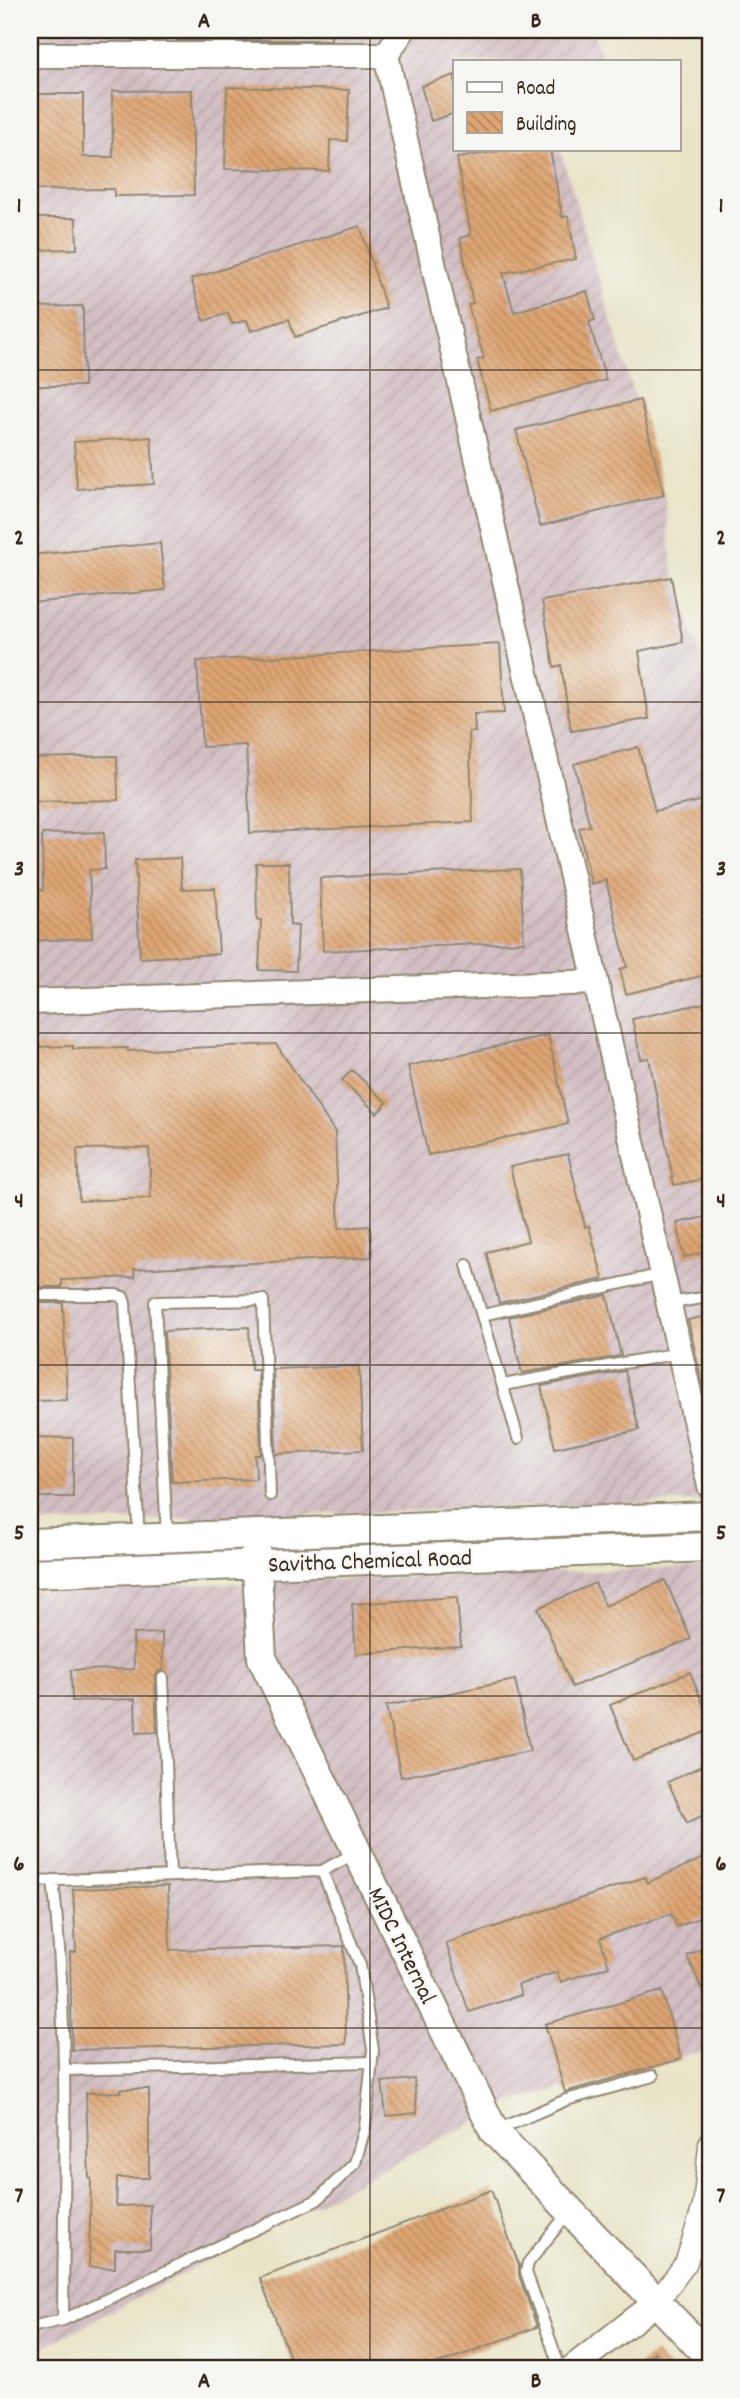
<svg xmlns="http://www.w3.org/2000/svg" width="740" height="2398" font-family="Dekko,sans-serif">
<defs>
<pattern id="industrial-furrows" width="10" height="10" patternUnits="userSpaceOnUse" patternTransform="scale(1.75)"><rect width="10" height="10" fill="#d2bec3"/><path d="M-1 1l2-2M0 10L10 0M9 11l2-2" fill="none" stroke="#b5a3a7"/></pattern>
<pattern id="building-back-hatch" width="6" height="6" patternUnits="userSpaceOnUse" patternTransform="scale(1.75)"><rect width="6" height="6" fill="#dea573"/><path d="M-1 5l2 2M0 0l6 6M5-1l2 2" fill="none" stroke="#b5875e"/></pattern>
</defs>
<rect width="100%" height="100%" fill="#f6f6f2"/>
<filter id="ink" filterUnits="userSpaceOnUse"><feTurbulence type="fractalNoise" baseFrequency=".0143" numOctaves="2"/><feDisplacementMap in="SourceGraphic" scale="14" xChannelSelector="R" yChannelSelector="G"/><feConvolveMatrix kernelMatrix="1 2 1 2 8 2 1 2 1" color-interpolation-filters="sRGB"/></filter>
<filter id="wash" filterUnits="userSpaceOnUse"><feTurbulence type="fractalNoise" baseFrequency=".00686" numOctaves="4" result="noise"/><feDisplacementMap in="SourceGraphic" scale="28" xChannelSelector="R" yChannelSelector="G"/><feGaussianBlur stdDeviation="1.57" result="paint"/><feColorMatrix in="noise" values="0 0 0 0 0 0 0 0 0 0 0 0 0 0 0 0 0 1.4 0 .05"/><feComposite in="paint" operator="in"/></filter>
<g filter="url(#wash)">
<rect width="100%" height="100%" fill="#e9e4c7"/>
<path fill="url(#industrial-furrows)" d="M30 30H592L604 61H455V149H560L665 498 673 570 710 687V1501L30 1524Z
M710 1567V2053H693L511 2102 30 2354V1590Z"/>
<g id="blocks">
<path fill="url(#building-back-hatch)" fill-rule="evenodd" d="M177 30H331V40H177Z
M455 75V113L431 121 421 86Z
M227 87 349 90 347 141 330 140 329 171 225 169Z
M192 90 194 195 114 196V189L30 190V94H83V157H113L112 91Z
M511 149H550L562 217 568 216 576 259 503 273 514 312 587 291 595 320 589 322 606 380 491 411 477 360 484 358 468 305 473 303 460 238 471 235 457 158Z
M30 218H76L77 249 30 250Z
M360 226 386 308 295 337 289 319 251 331 247 320 232 324 228 313 204 321 191 279Z
M83 306 84 386H30L32 307Z
M640 400 664 495 540 526 516 430Z
M151 437 154 484 77 489 74 442Z
M160 543 165 590 30 603V555Z
M671 577 683 642 639 651 649 719 571 731 561 665 554 667 542 601Z
M500 644 504 713 474 714 475 732H469L473 822 250 833 246 745 202 747 197 661Z
M638 747 655 811 704 800 710 827V974L626 994 620 969 627 967 606 880 591 884 579 828 590 826 574 764Z
M117 756 118 800 30 802V758Z
M104 832 105 869 89 870 92 938 30 941V891L43 890 42 834Z
M180 858 182 889 215 888 219 954 140 958 135 860Z
M256 863H289L290 925 298 926 296 971 259 970 261 920H257Z
M520 869 524 942 323 951 320 878Z
M705 1003 710 1024V1178L674 1185 649 1058 641 1059 632 1019Z
M548 1035 568 1124 428 1155 408 1066Z
M276 1044 335 1132 339 1228 370 1226 372 1257 134 1269 135 1277 62 1280V1287H30V1047L73 1046V1049L128 1048V1051ZM149 1148 151 1198 79 1201 77 1149Z
M352 1070 387 1103 377 1113 342 1080Z
M568 1154 585 1227 589 1226 603 1279 499 1303 486 1252 528 1241 510 1167Z
M710 1216V1251L684 1257 677 1223Z
M607 1295 621 1356 522 1373 509 1317Z
M30 1303H63L67 1400 32 1401Z
M710 1315V1409H708L688 1320Z
M249 1327 251 1370H258L261 1455H255L256 1479 172 1482 164 1331Z
M359 1366 363 1450 276 1454 273 1369Z
M625 1371 639 1430 555 1448 541 1386Z
M30 1437 73 1438V1497H30Z
M665 1580 691 1639 572 1687 538 1608 595 1583 605 1606Z
M457 1597 461 1646 356 1654 352 1604Z
M162 1633 163 1670 158 1672 155 1678 157 1732 136 1733 135 1699 72 1701 71 1670 134 1669 133 1634Z
M690 1672 710 1721V1730L633 1761 610 1705Z
M515 1680 530 1751 401 1777 386 1706Z
M701 1766 710 1787V1812L687 1823 668 1782Z
M710 1855V1913L677 1927 671 1914 600 1938 609 1966 561 1982 557 1972 518 1985 521 1995 469 2012 446 1943 645 1877 647 1883Z
M168 1886 170 1950 344 1946 346 2044 72 2050 70 1952H76L73 1889Z
M710 1945V2007L687 1956Z
M662 1991 681 2059 565 2092 545 2024Z
M414 2079 417 2113 386 2116 382 2082Z
M121 2089H149V2178H117L116 2206 150 2205V2249H115V2268L89 2267 91 2178H89L86 2093 121 2092Z
M491 2190 519 2265V2275L537 2327 427 2368H294L260 2278Z
M654 2352 669 2368H635Z"/>
</g>
</g>
<g filter="url(#ink)">
<use href="#blocks" fill-opacity="0" stroke="#928772" stroke-width="2"/>
<g fill="none" stroke-linecap="round" stroke-linejoin="round">
<g stroke="#928772" stroke-width="14">
<path id="service" d="M467 1265 518 1438
M30 1295H116L123 1297 125 1303 139 1538
M669 1303 710 1297
M483 1315 662 1274
M503 1385 679 1353
M167 1537 155 1302 263 1300 270 1495
M163 1678 170 1876
M53 1880C69 2026 64 2173 63 2320
M30 1881 322 1871
M65 2070 371 2062
M497 2130 566 2100 653 2076
M30 2327 63 2320 317 2200 355 2163 365 2128 373 2050 360 1965 322 1871 355 1853
M560 2368 526 2272 528 2263 568 2213"/>
</g>
<g stroke="#928772" stroke-width="24">
<path id="minor" d="M657 2302 686 2263 704 2204 710 2141"/>
</g>
<g stroke="#928772" stroke-width="28">
<path id="tertiary" d="M403 30 386 55 710 1486
M30 55H386
M30 1002 596 982
M572 2368 657 2302"/>
</g>
<g stroke="#928772" stroke-width="32">
<path id="secondary" d="M255 1534 262 1658 494 2131 710 2358
M30 1543 710 1516
M30 1573 710 1547"/>
</g>
<use href="#service" stroke="#fff" stroke-width="10"/>
<use href="#minor" stroke="#fff" stroke-width="21"/>
<use href="#tertiary" stroke="#fff" stroke-width="24"/>
<use href="#secondary" stroke="#fff" stroke-width="28"/>
</g>
</g>
<path fill="none" stroke="#3b2a1e" stroke-width="2" stroke-opacity="0.55" d="M370 30V2368M30 370H710M30 702H710M30 1033H710M30 1365H710M30 1696H710M30 2028H710"/>
<g text-anchor="middle" stroke-width="5" stroke-linejoin="round" paint-order="stroke">
<g font-size="24" fill="#3b2a1e" stroke="#f6f6f2">
<text transform="translate(370 1560) rotate(-2)" y="8">Savitha Chemical Road</text>
<text transform="translate(403 1945) rotate(64)" y="8">MIDC Internal</text>
</g>
</g>
<rect width="740" height="2398" fill="none" stroke="#f6f6f2" stroke-width="77"/>
<rect x="453" y="60" width="228" height="91" fill="#f6f6f2" stroke="#aba49d" stroke-width="2"/>
<rect x="467" y="82" width="35" height="10" fill="#ffffff" stroke="#aba49d" stroke-width="2"/>
<text x="516" y="94" font-size="21" fill="#3b2a1e">Road</text>
<rect x="467" y="112" width="35" height="21" fill="url(#building-back-hatch)" stroke="#aba49d" stroke-width="2"/>
<text x="516" y="130" font-size="21" fill="#3b2a1e">Building</text>
<rect x="38" y="38" width="664" height="2322" fill="none" stroke="#3b2a1e" stroke-width="2.5"/>
<g font-size="23" text-anchor="middle" font-weight="bold" fill="#3b2a1e">
<text x="204" y="27">A</text>
<text x="536" y="27">B</text>
<text x="19" y="212">1</text>
<text x="721" y="212">1</text>
<text x="19" y="544">2</text>
<text x="721" y="544">2</text>
<text x="19" y="875">3</text>
<text x="721" y="875">3</text>
<text x="19" y="1207">4</text>
<text x="721" y="1207">4</text>
<text x="19" y="1539">5</text>
<text x="721" y="1539">5</text>
<text x="19" y="1870">6</text>
<text x="721" y="1870">6</text>
<text x="19" y="2202">7</text>
<text x="721" y="2202">7</text>
<text x="204" y="2387">A</text>
<text x="536" y="2387">B</text>
</g>
</svg>
